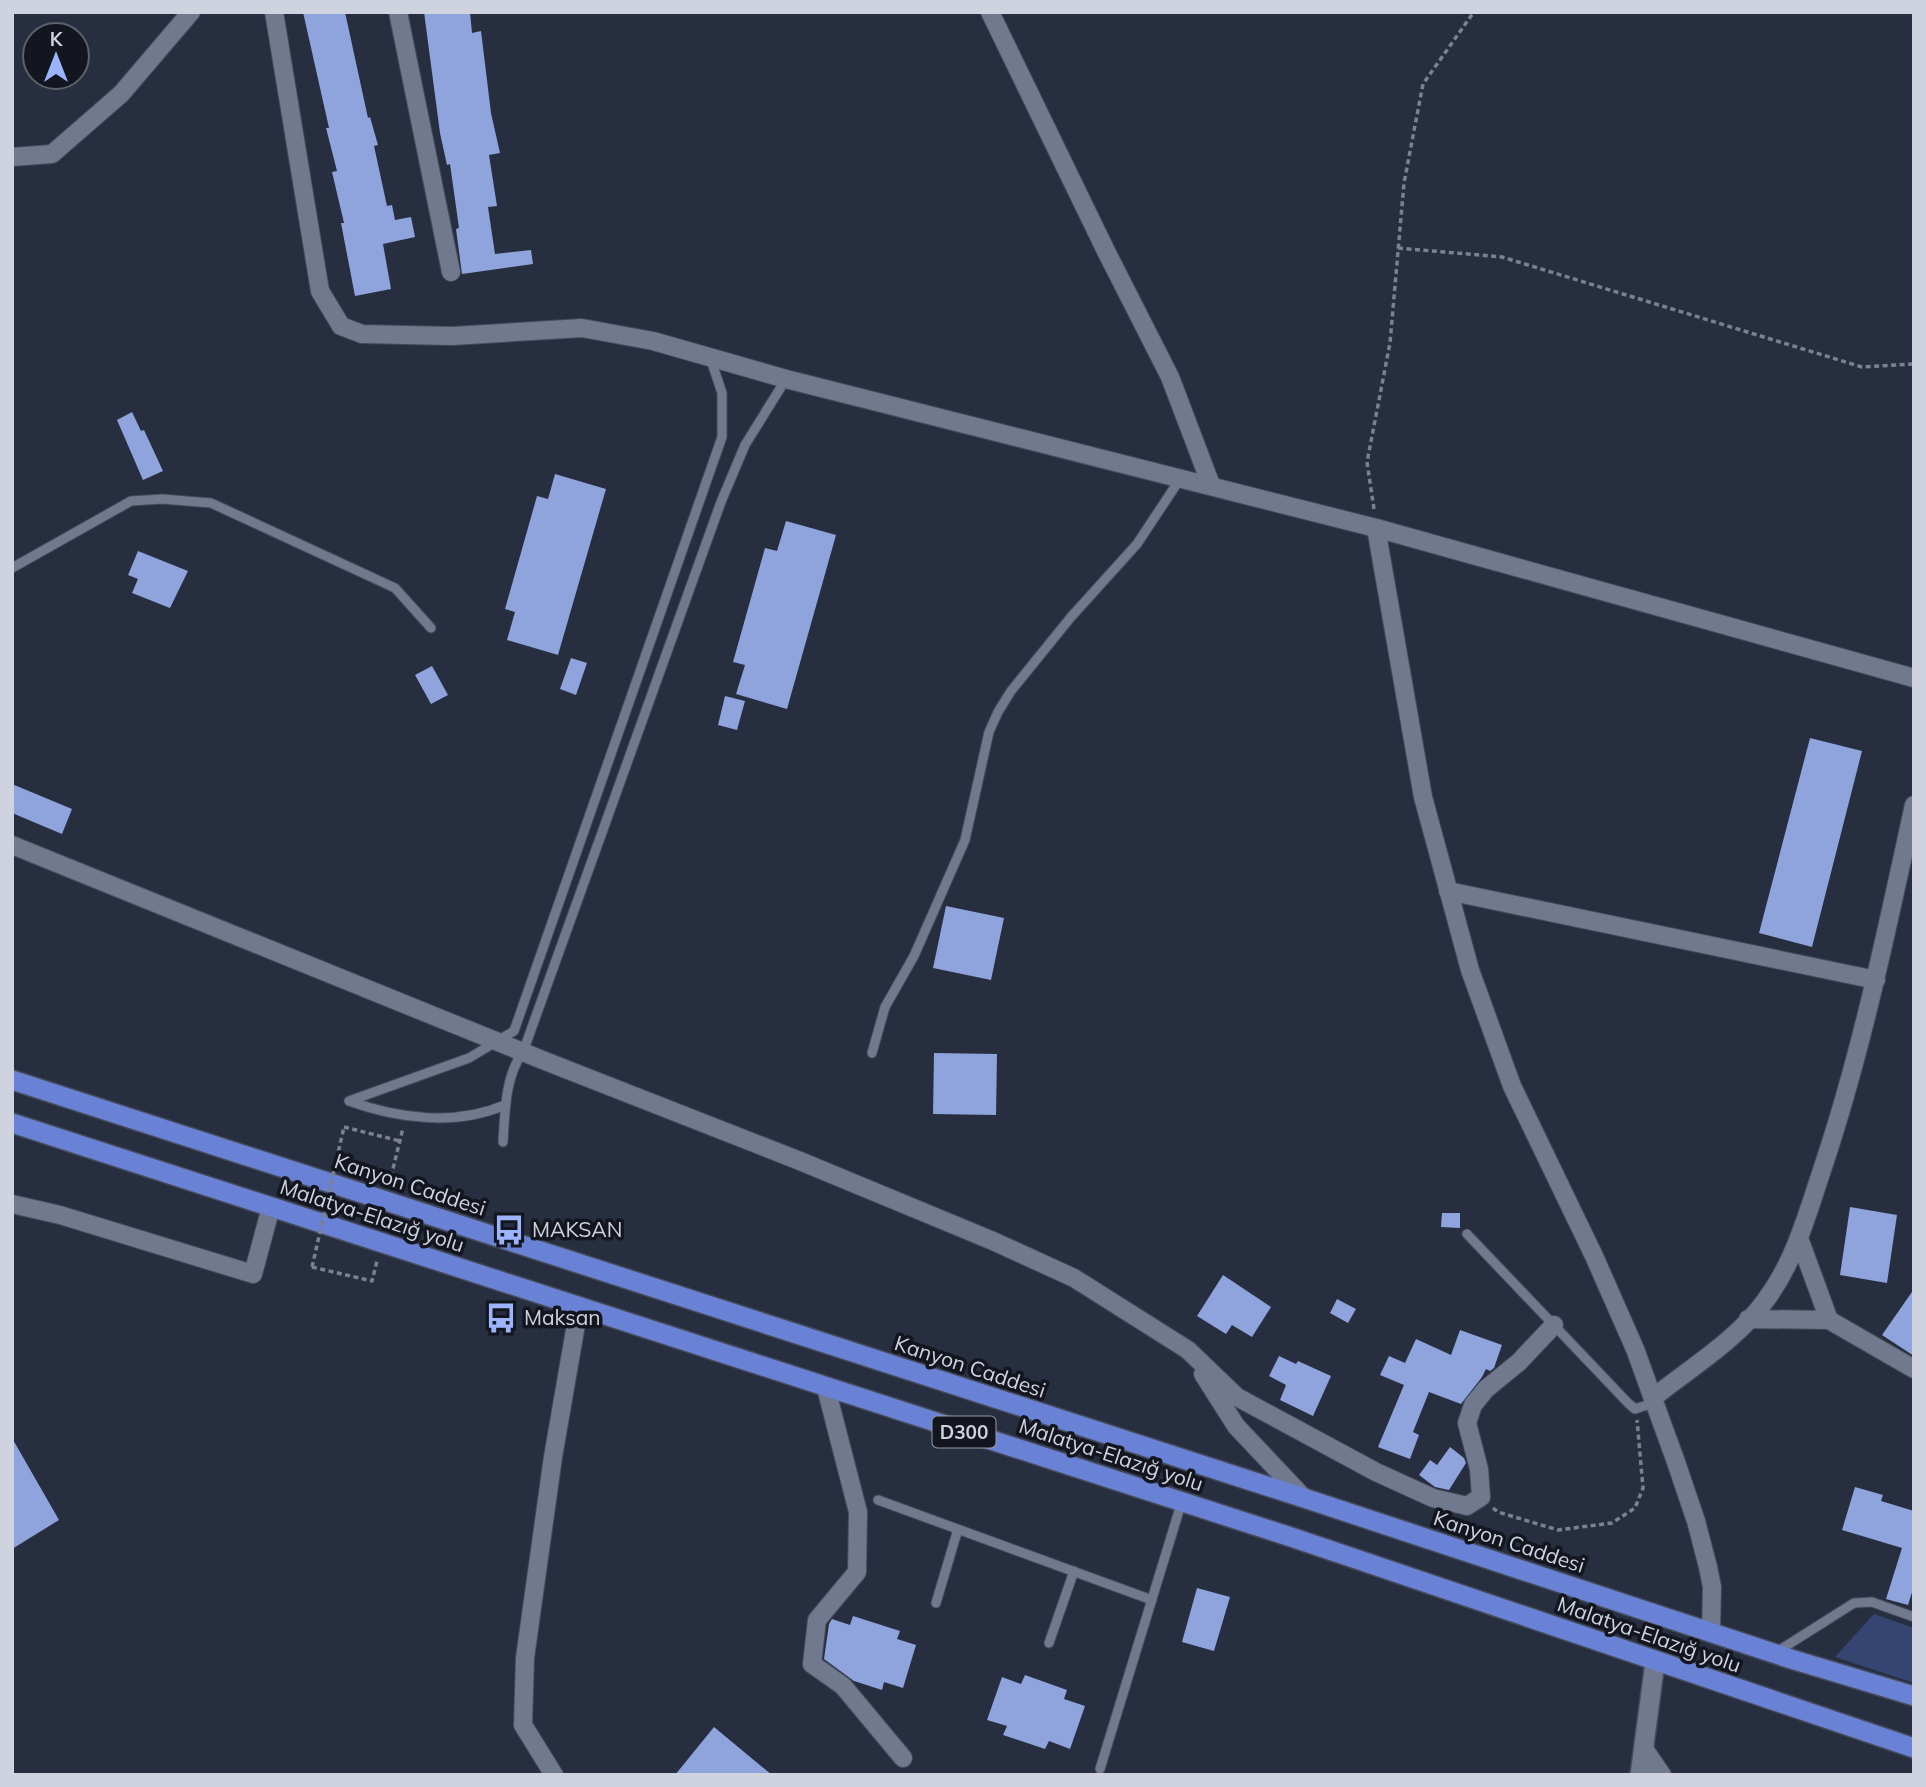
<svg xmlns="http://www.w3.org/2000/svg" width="1926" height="1787" font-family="Mulish,sans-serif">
<rect width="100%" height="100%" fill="#272e40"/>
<path fill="#364472" d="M1874 1614 1914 1628V1683L1835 1657Z"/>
<path fill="#8fa3dc" d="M303 12H345L368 118 370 117 378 145 374 146 387 206 392 205 395 220 411 217 415 237 383 244 391 289 355 296 341 223H344L332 172 337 171 326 128H329Z
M424 12H470L472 33 481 31 491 113 500 153 489 155 497 206 488 207 495 254 531 250 533 264 462 274 456 229 459 228 450 164 447 165 440 133Z
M132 412 141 431 144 430 163 471 143 480 117 420Z
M555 474 606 489 558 655 507 640 515 612 505 609 537 496 548 499Z
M786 521 836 535 787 709 736 694 745 665 733 662 765 548 777 551Z
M138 551 188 571 170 608 132 593 138 579 128 575Z
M571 658 587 663 576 695 560 689Z
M432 666 448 695 431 704 415 675Z
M725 696 745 701 737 730 718 725Z
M1810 738 1862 751 1812 947 1759 933Z
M12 784 72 809 62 834 12 813Z
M946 906 1004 918 991 980 933 968Z
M934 1053 997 1054 996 1115 933 1114Z
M1850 1207 1897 1215 1887 1283 1840 1275Z
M1442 1213H1460V1228L1441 1227Z
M1223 1275 1271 1307 1252 1337 1232 1325 1226 1334 1197 1316Z
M1914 1289V1356L1882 1335Z
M1337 1299 1356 1309 1348 1323 1330 1313Z
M1460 1330 1502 1345 1494 1368 1490 1371 1486 1369 1482 1377 1461 1404 1429 1392 1413 1432 1419 1435 1410 1459 1378 1447 1404 1385 1380 1375 1389 1356 1405 1363 1416 1339 1451 1355Z
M1279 1356 1296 1364 1298 1361 1331 1376 1313 1416 1280 1400 1286 1385 1269 1376Z
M12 1438 59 1520 12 1549Z
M1450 1447 1464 1458 1466 1463 1449 1490 1435 1487 1419 1475 1430 1460 1437 1465Z
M1855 1487 1883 1495 1881 1501 1914 1511V1586L1908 1605 1886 1599 1902 1548 1842 1530Z
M1197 1588 1230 1597 1214 1651 1182 1642Z
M853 1616 900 1631 897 1639 916 1645 903 1688 884 1682 882 1690 854 1681 824 1659 829 1624 832 1619 850 1625Z
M1025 1675 1067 1690 1064 1699 1085 1706 1070 1749 1049 1741 1045 1749 1003 1735 1007 1726 987 1720 1002 1677 1021 1684Z
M714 1727 772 1775H675Z"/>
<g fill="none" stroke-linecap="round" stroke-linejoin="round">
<g stroke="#454b5a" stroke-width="11">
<path id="service" d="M12 568 131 501 162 499 211 503 395 588 431 628
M872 1053 885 1007 914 956 965 840 989 732 998 712 1011 691 1071 617 1137 544 1180 479
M349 1101 469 1058 514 1031 722 437V393L710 357
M349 1101C399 1119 456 1126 505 1105
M503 1142C505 1112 505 1076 523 1052L721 502 745 445 786 379
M1467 1234 1628 1403 1635 1409 1647 1405 1652 1398
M878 1500 1152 1600
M936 1603 958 1529
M1049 1643 1074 1571
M1775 1653 1854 1603 1872 1602 1914 1617
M1100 1769 1182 1501"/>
</g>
<g stroke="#454b5a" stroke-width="20">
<path id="minor" d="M274 12 320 291 341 326 362 334 452 336 582 328 653 341 786 379 1376 528 1914 678
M398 12 451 272
M990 12 1106 251 1170 377 1211 485
M12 157 52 154 121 94 191 12
M1376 528 1423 797 1470 970 1512 1086 1594 1256 1635 1349 1676 1462 1696 1521 1708 1567 1712 1587 1711 1632
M12 845 545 1061 800 1161 993 1241 1074 1278 1188 1350 1237 1397 1376 1472 1433 1498 1467 1506 1481 1497 1479 1469 1467 1423 1473 1405 1486 1389 1519 1362 1554 1325
M1448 891 1876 980
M12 1204 60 1215 253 1274 271 1207
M1748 1319 1829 1320 1799 1238
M1829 1320 1914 1369
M1203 1374 1236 1426 1304 1498
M826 1388 858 1512 857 1572 817 1620 812 1664 843 1686 903 1758
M1653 1398C1690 1368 1737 1340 1765 1301 1794 1263 1807 1215 1822 1170 1862 1051 1887 928 1914 805
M1645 1750 1662 1775
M554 1775 523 1725 525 1658 553 1457 579 1307"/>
</g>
<g stroke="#454b5a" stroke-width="22">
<path id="tertiary" d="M1640 1775 1655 1662"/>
</g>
<g stroke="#454b5a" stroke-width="22">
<path id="trunk" d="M12 1080 1304 1498 1791 1659 1914 1696
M12 1123 1294 1538 1914 1748"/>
</g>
<path stroke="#7b8190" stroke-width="3.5" stroke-dasharray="5 3.5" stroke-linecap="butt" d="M1398 248 1502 257 1862 367 1914 364
M1374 509 1367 462 1390 343 1404 183 1423 84 1471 16 1476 12
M344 1127 400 1141
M389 1185 403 1128
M312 1267 372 1281 377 1261
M1493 1508 1498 1512 1558 1530 1612 1523 1635 1508 1643 1488 1637 1420"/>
<use href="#service" stroke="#71798e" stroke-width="9"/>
<use href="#minor" stroke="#71798e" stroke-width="18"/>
<use href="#tertiary" stroke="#71798e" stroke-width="19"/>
<use href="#trunk" stroke="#6982d6" stroke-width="19"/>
<path stroke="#7b8190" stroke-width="3.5" stroke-dasharray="5 3.5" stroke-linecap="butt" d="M312 1267 344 1127"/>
</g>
<defs>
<g id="bus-bare" transform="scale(2.415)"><path d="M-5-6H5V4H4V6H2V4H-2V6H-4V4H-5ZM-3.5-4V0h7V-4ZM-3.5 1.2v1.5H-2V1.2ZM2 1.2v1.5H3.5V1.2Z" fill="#9cb4fd" stroke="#13161e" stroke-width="2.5" paint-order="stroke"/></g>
</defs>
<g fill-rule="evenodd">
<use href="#bus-bare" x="509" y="1230"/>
<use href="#bus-bare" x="501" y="1318"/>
</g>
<g text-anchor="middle" stroke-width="7" stroke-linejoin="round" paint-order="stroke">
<rect fill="#13161e" stroke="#969aa5" stroke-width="2" x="932.5" y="1416.5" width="63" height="31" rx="5"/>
<g font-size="19" font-weight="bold" fill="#ced3df">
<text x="964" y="1439">D300</text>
</g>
<g font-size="21" fill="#ced3df" stroke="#13161e">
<text transform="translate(410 1185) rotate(18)" y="7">Kanyon Caddesi</text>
<text transform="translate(372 1216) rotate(18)" y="7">Malatya-Elazığ yolu</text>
<text transform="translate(970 1367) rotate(18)" y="7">Kanyon Caddesi</text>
<text transform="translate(1111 1455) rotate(18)" y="7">Malatya-Elazığ yolu</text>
<text transform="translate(1509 1542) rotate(18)" y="7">Kanyon Caddesi</text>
<text transform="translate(1649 1635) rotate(19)" y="7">Malatya-Elazığ yolu</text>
</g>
<g font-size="21" fill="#ced3df" stroke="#13161e" text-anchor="start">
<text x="532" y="1237">MAKSAN</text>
<text x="524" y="1325">Maksan</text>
</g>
</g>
<rect width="1926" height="1787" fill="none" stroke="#ced3df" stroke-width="28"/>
<g transform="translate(56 56)"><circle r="33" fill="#13161e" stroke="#5e626b" stroke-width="2"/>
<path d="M0-5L12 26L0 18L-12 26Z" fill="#9cb4fd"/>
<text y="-10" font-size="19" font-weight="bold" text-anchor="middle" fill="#ced3df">K</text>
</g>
</svg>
